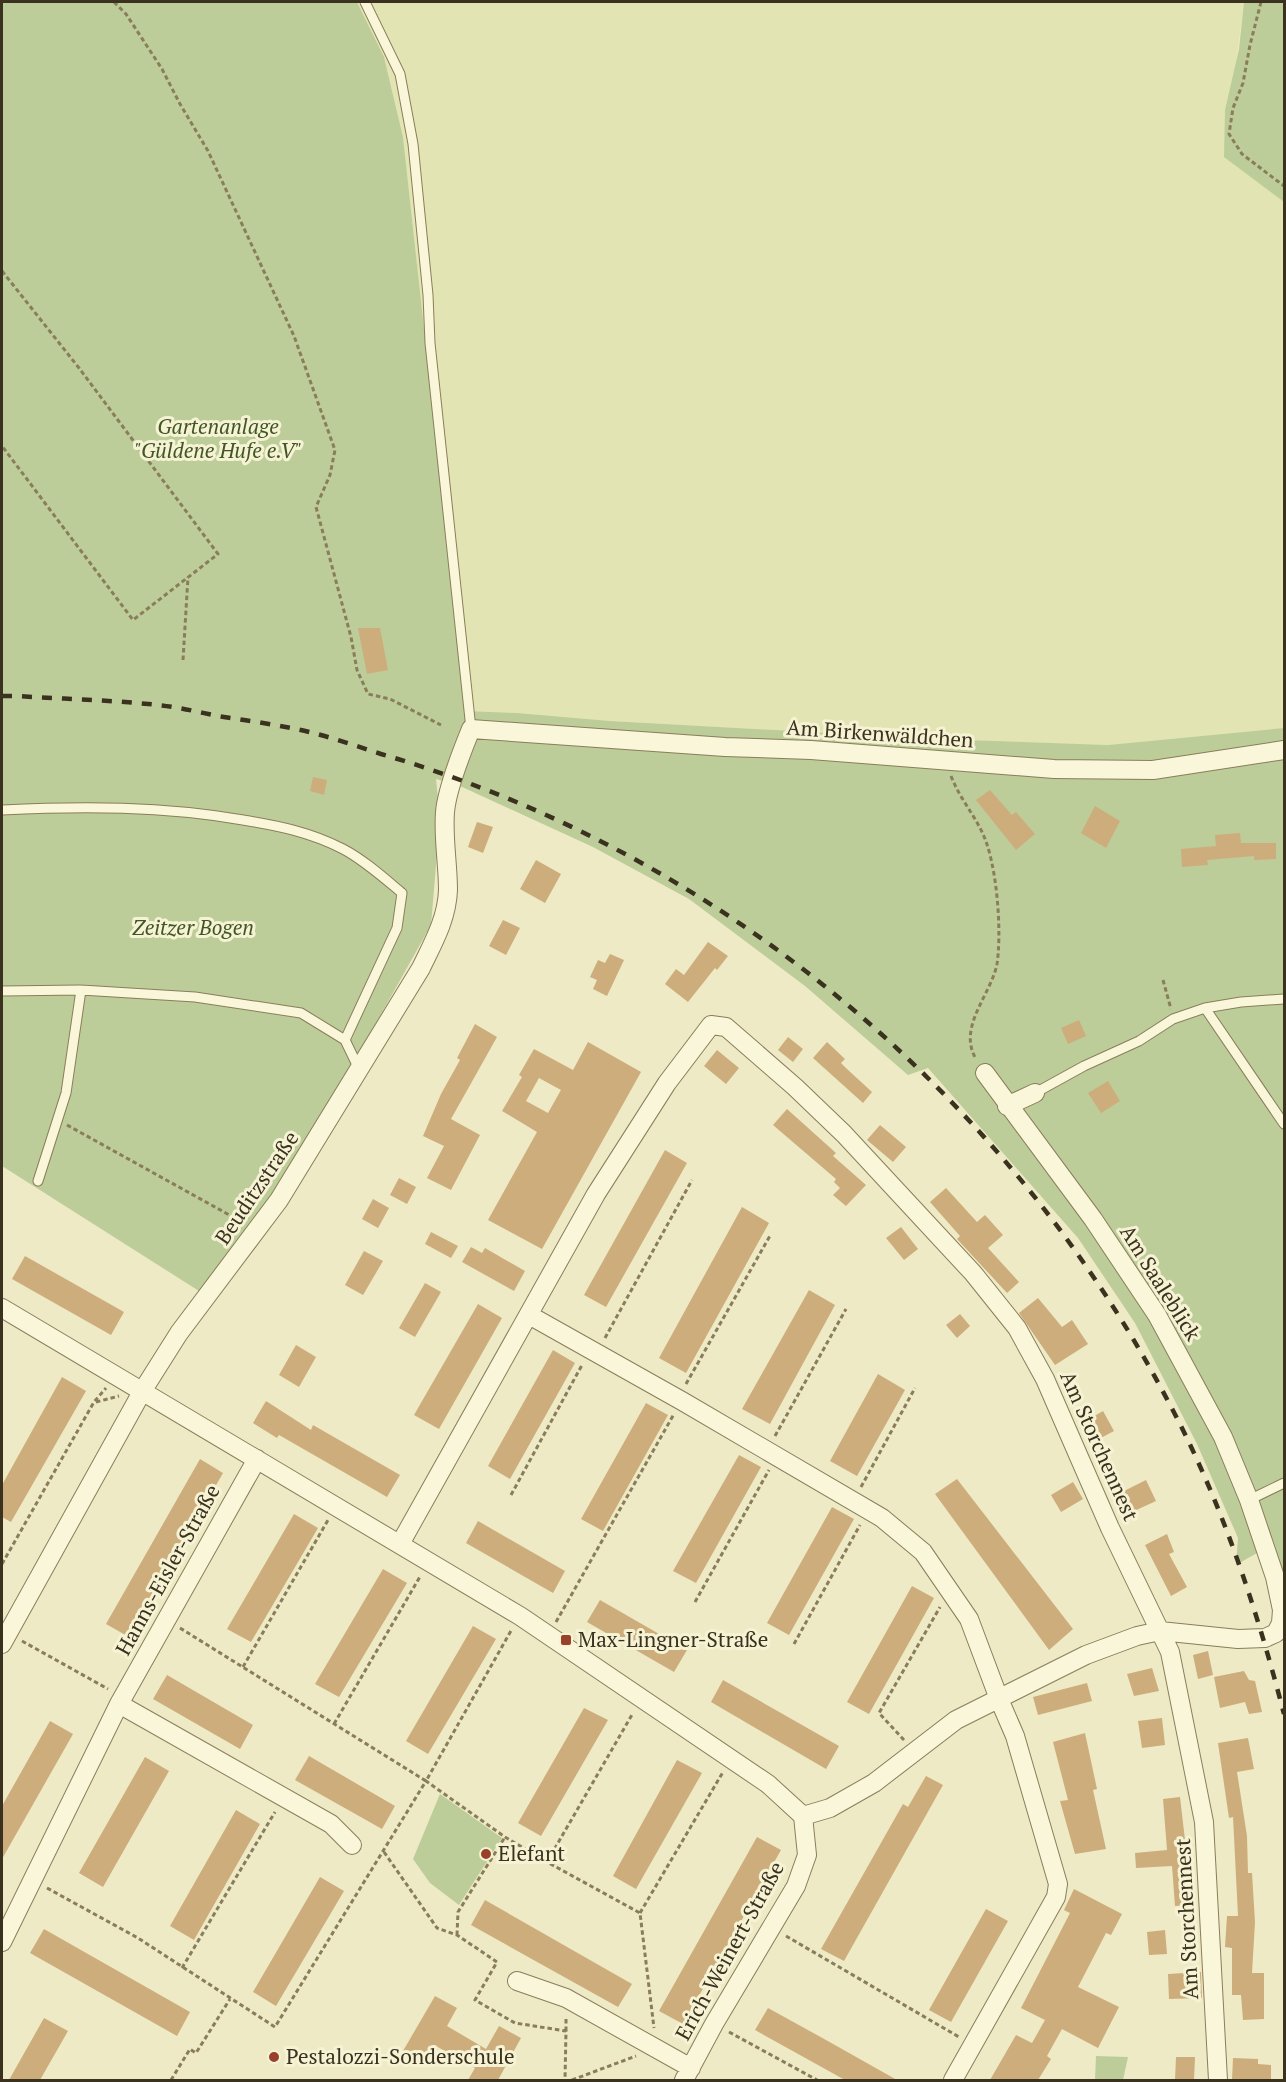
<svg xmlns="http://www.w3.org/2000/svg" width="1286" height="2082" font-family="'PT Serif',serif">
<rect width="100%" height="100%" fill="#eeeac5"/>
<path fill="#e2e4b3" d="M357 2H1244L1224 156 1284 202V728L1108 745 937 739 610 721 517 713 466 711 403 137 384 57Z"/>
<path fill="#bccd99" d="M2 2H357L384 57 403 137 466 711 517 713 610 721 937 739 1108 745 1284 728V1646L1265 1573 1257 1553 1236 1565 1238 1538 1197 1444 1135 1323 1078 1238 928 1068 908 1075 805 986 689 899 593 847 460 786 436 779 440 818 431 925 347 1075 253 1228 199 1291 2 1166Z
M1244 2H1284V202L1224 157 1225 110 1239 49Z
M440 1794 502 1838 459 1905 430 1883 413 1859Z
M1096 2056 1128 2057 1123 2080H1095Z"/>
<path fill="#cdad7b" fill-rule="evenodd" d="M358 628H380L388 670 367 674Z
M313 777 327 780 324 795 310 791Z
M990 790 1012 815 1016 812 1035 834 1016 850 976 800Z
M1095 806 1120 821 1106 848 1081 833Z
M477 822 493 827 483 853 468 847Z
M1240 833 1241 843H1276V859L1254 860V856L1207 860 1208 865 1182 867 1181 849 1216 846 1215 835Z
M536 860 561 874 545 903 520 889Z
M503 920 520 928 506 955 489 946Z
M708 942 728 956 717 970 715 968 688 1002 665 984 676 969 684 975Z
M610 954 624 960 607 996 593 989 597 980 590 977 598 960 605 963Z
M1079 1020 1086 1036 1068 1044 1061 1028Z
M475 1024 497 1037 451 1119 480 1135 451 1190 427 1178 444 1146 423 1136 441 1094 460 1060 457 1058Z
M788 1037 803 1049 793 1062 778 1050Z
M588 1042 641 1072 542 1249 488 1220 537 1132 502 1111 522 1077 519 1075 534 1049 573 1070ZM539 1078 561 1090 548 1113 526 1101Z
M827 1042 845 1059 841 1063 847 1069 872 1092 863 1103 813 1058Z
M717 1050 739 1068 726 1084 704 1066Z
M1108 1081 1120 1101 1101 1113 1088 1093Z
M787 1109 836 1153 833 1156 866 1185 846 1206 833 1195 840 1188 834 1182 836 1179 773 1125Z
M880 1125 906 1147 893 1162 867 1140Z
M665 1150 687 1163 606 1307 584 1295Z
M399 1178 416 1187 407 1204 390 1195Z
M946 1188 977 1222 985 1215 1003 1235 988 1248 1019 1282 1007 1293 957 1239 960 1236 930 1202Z
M373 1199 389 1208 378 1228 362 1219Z
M742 1207 769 1223 686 1373 659 1358Z
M901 1227 918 1249 904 1260 886 1238Z
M431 1232 458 1246 451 1258 425 1244Z
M471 1247 482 1253 485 1248 525 1271 514 1291 462 1262Z
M364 1251 383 1261 363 1295 345 1285Z
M25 1256 124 1312 111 1335 12 1279Z
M425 1283 441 1292 415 1337 399 1328Z
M809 1290 835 1305 770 1424 742 1409Z
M1038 1298 1062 1327 1072 1320 1088 1344 1055 1365 1019 1313Z
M478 1304 502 1318 439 1429 414 1415Z
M960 1314 970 1326 957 1338 946 1325Z
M296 1345 316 1357 299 1387 279 1375Z
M553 1350 575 1363 510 1479 488 1466Z
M878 1374 905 1390 857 1476 830 1461Z
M62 1377 86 1391 11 1522 2 1517V1485Z
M266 1401 311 1430 313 1425 400 1475 387 1497 279 1435 277 1438 253 1423Z
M646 1403 668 1415 603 1531 581 1519Z
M1103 1411 1114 1431 1095 1441 1084 1422Z
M739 1455 761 1467 696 1583 673 1571Z
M200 1459 223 1473 129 1637 106 1624Z
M957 1479 1073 1629 1049 1650 935 1494Z
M1146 1480 1156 1501 1132 1512 1122 1492Z
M1073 1482 1083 1499 1061 1512 1051 1495Z
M832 1507 854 1519 789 1635 767 1623Z
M294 1514 318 1528 251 1642 227 1629Z
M478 1521 565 1571 553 1593 466 1543Z
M1167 1534 1174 1552 1169 1554 1187 1587 1171 1596 1145 1545Z
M383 1569 407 1583 339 1697 315 1684Z
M912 1586 934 1598 869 1714 847 1702Z
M600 1600 687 1650 674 1672 587 1622Z
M473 1626 496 1639 428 1754 406 1741Z
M1208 1651 1213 1675 1198 1679 1193 1655Z
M1152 1668 1159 1691 1134 1696 1127 1674Z
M1244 1671 1249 1680 1255 1681 1262 1712 1249 1714 1245 1702 1220 1708 1214 1677Z
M167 1675 253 1725 240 1749 153 1699Z
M723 1680 839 1746 826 1769 711 1702Z
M1087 1683 1092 1701 1038 1715 1033 1697Z
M584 1708 608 1720 541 1836 518 1823Z
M1162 1718 1165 1745 1142 1748 1138 1721Z
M50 1721 73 1734 2 1859V1806Z
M1085 1733 1097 1789 1093 1790 1106 1849 1075 1854 1060 1801 1068 1800 1053 1742Z
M1248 1738 1254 1769 1237 1772 1247 1836 1248 1873H1252L1255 1922 1252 1973H1264V2019L1243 2020 1241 1995H1232V1948L1225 1947 1227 1916H1238L1233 1817 1229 1818 1218 1743Z
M309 1756 395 1806 382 1829 295 1780Z
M145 1757 169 1771 103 1887 79 1873Z
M677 1760 702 1773 636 1889 613 1876Z
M926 1776 943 1785 844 1961 821 1949 903 1804 908 1807Z
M1180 1797 1185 1840H1189L1194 1905 1175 1906 1172 1866 1136 1868 1135 1853 1167 1850 1163 1799Z
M236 1810 260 1824 194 1940 170 1926Z
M757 1837 781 1850 683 2024 659 2011Z
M320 1877 344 1891 276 2006 253 1992Z
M1074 1889 1122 1914 1111 1935 1106 1933 1078 1987 1119 2007 1098 2048 1062 2029 1047 2056 1051 2059 1038 2080H990L1016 2035 1032 2043 1045 2020 1021 2008 1070 1913 1064 1910Z
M485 1900 632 1984 618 2007 471 1925Z
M986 1909 1008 1921 951 2022 929 2010Z
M44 1929 190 2012 177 2036 30 1953Z
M1165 1930 1167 1954 1149 1955 1147 1932Z
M1201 1972 1202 1998 1169 1999 1168 1974Z
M435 1996 457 2008 447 2026 486 2049 499 2026 521 2038 498 2080H468L475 2068 436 2046 426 2064 403 2051Z
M768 2008 826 2040 897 2080H845L755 2030Z
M44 2018 68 2031 40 2080H9Z
M1176 2057H1195L1194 2080H1175Z
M1233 2058 1258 2059V2064L1271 2065V2080H1232Z"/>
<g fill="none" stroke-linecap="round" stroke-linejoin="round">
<g stroke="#8a7d5b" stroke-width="11">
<path id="lane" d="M365 2 400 74 413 144 428 295 430 343 471 729
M2 810C82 806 163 806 243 820 279 826 310 832 343 849 364 860 384 878 402 893L397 928 345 1040
M2 991 81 990 195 997 301 1013 345 1040 359 1069
M1205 1008 1284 1124
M1035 1093 1084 1066 1139 1041 1173 1019 1205 1008 1241 1002 1284 999
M38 1181 66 1093 81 990
M1249 1500 1284 1483"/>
</g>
<g stroke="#8a7d5b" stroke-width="20">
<path id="street" d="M1007 1106 1035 1093
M2 1308 520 1616 768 1784 803 1816 807 1855 796 1886 714 2024 684 2080
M529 1315 682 1401 882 1518 923 1552 969 1619 999 1699 1015 1736 1058 1884 1056 1897 953 2080
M400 1544 596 1194 667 1083 711 1025 726 1027 795 1087 844 1134 973 1273 1017 1328 1045 1379 1110 1528 1170 1652 1204 1822 1218 2080
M2 1644 143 1390 179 1333 279 1200 421 968C433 943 447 919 448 890 448 864 443 838 445 812 447 789 462 751 471 729L725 747 811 750 1054 769 1153 770 1284 750
M119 1704 331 1824 352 1845
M803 1816 830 1808 874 1783 956 1720 1086 1655 1137 1636 1160 1631 1238 1639 1265 1638 1276 1633 1281 1623 1282 1610 1275 1577 1249 1500 1223 1437 1157 1315 1093 1219 985 1073
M2 1942 119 1704 257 1459
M517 1981 566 1998 691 2068"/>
</g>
<path stroke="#8a7d5b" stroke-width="3" stroke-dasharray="4.5 3" stroke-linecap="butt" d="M114 2 126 14 162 69 180 104 208 151 294 336 335 450 330 475 316 507 351 637 357 670 368 694 390 699 441 725
M1261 2 1250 45 1243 83 1233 108 1229 134 1242 154 1284 186
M2 271 79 368 218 554 133 620 2 446
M183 660 188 577
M951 776C959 797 973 813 982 832 997 862 1002 931 997 964 991 995 957 1027 976 1059
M1163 980 1171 1009
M67 1125 242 1222
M605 1338 692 1180
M686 1384 771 1234
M96 1402 119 1396
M775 1436 846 1309
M861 1487 915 1388
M511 1495 582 1365
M2 1564 94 1402 106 1388
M695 1602 769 1470
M556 1622 674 1414
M180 1628 426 1781 512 1629
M22 1641 108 1689
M794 1644 860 1525
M243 1667 328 1520
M334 1724 421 1575
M904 1740 879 1713 940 1607
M384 1852 437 1928 457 1935 497 1962 475 2000 515 2023 566 2031 565 2080
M547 1862 633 1713
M47 1888 138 1938 275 2027 426 1781 505 1837 547 1862 640 1913 654 2028
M640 1913 723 1772
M457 1935 458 1912 505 1837
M786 1936 959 2037
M182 1968 275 1812
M566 2031V2018
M729 2032 817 2080
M171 2080 190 2049 196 2053 230 1999
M572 2080 636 2056"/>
<use href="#lane" stroke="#f9f6d9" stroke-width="9"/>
<use href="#street" stroke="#f9f6d9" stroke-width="18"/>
<path stroke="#3a311f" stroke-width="4.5" stroke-dasharray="10 10" stroke-linecap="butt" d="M2 696H17C64 699 111 700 158 705 178 707 198 712 218 716 244 720 271 724 296 729 325 735 353 745 381 754 718 852 1005 1092 1168 1401 1221 1500 1256 1606 1284 1714"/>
</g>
<g fill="#99402b" stroke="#f6f3d5" stroke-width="2">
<rect x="560" y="1634" width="12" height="12" rx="3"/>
<circle cx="486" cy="1854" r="6"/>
<circle cx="274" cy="2057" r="6"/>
</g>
<g text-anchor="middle" stroke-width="6" stroke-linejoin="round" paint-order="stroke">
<g font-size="21" font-style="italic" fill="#405625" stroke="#f6f3d5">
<text x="218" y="434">Gartenanlage<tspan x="218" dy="24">"Güldene Hufe e.V"</tspan></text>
<text x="193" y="935">Zeitzer Bogen</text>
</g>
<g font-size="21" fill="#3a311f" stroke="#f6f3d5">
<text transform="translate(880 734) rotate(4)" y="7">Am Birkenwäldchen</text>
<text transform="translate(257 1188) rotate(-56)" y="7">Beuditzstraße</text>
<text transform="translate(1160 1283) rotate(58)" y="7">Am Saaleblick</text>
<text transform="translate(1099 1446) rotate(66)" y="7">Am Storchennest</text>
<text transform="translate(168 1570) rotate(-61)" y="7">Hanns-Eisler-Straße</text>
<text transform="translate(1187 1919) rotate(-93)" y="7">Am Storchennest</text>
<text transform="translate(730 1951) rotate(-61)" y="7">Erich-Weinert-Straße</text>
</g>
<g font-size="21" fill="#3a311f" stroke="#f6f3d5" text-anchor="start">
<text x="578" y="1647">Max-Lingner-Straße</text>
<text x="498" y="1861">Elefant</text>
<text x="286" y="2064">Pestalozzi-Sonderschule</text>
</g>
</g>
<rect width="1286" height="2082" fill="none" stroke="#3a311f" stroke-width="6"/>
</svg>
